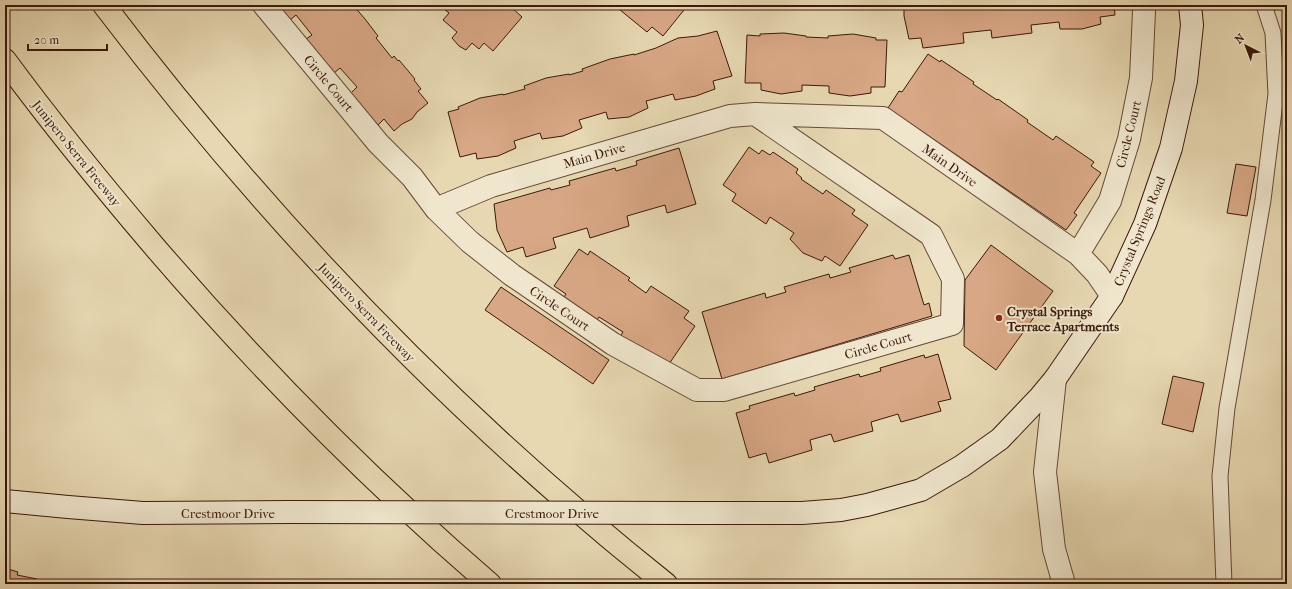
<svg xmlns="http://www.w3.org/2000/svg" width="1292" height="589" font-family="'IM FELL French Canon',serif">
<rect width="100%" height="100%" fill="#e7d8b2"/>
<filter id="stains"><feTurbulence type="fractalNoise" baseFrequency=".005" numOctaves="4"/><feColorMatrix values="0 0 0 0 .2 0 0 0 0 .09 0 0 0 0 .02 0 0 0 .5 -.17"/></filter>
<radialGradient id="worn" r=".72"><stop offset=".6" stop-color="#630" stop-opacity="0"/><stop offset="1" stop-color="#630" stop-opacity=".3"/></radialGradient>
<path fill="#d8a785" stroke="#3b180b" d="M277 5H353L365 19 378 36 376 38 392 58 394 56 398 61 399 60 415 79 414 80 421 89 418 91 428 103 417 112 412 119 402 124 394 131 384 119 378 125 363 110 351 93 357 87 340 68 334 73 306 39 312 35 296 15 290 20Z
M439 5H511L510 6 522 17 493 51 484 43 479 49 472 43 466 50 459 46 452 38 457 32 443 20 449 13Z
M614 5H688L663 36 652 27 647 32Z
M904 5H1114L1115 15 1100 17 1101 24 1082 29H1060L1059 22 1031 25 1032 33 992 38 991 30 963 33 964 43 923 48 921 38 909 39 904 16Z
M717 31 732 76 713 81 715 89 696 96 675 100 673 94 646 101 648 108 629 117 608 119 606 112 579 120 582 128 563 136 542 139 540 133 514 141 516 148 498 156 477 159 476 153 460 157 448 112 459 109 458 107 480 98 503 94V95L525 89 524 86 546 78 569 74V75L583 71 582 69 610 59 634 54V55L656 48 678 38 698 36Z
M784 33 806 36V37L828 38V36L853 34 876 38V40H887L885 87H871V93L850 96 829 93V86L802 85V91L781 94 761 90V83H745L747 35 760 36V34Z
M928 54 940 62 941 60 974 82 973 84 997 100 998 99 1028 120 1027 122 1053 140 1056 136 1094 162 1091 166 1101 173 1074 213 1077 215 1066 230 888 108 899 91 902 92Z
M749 147 759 154 762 150 770 155 773 152 798 169 796 173 802 178 801 179 823 194 826 190 855 210 852 214 868 225 840 266 825 256 822 261 803 253 790 239 794 233 770 217 766 224 732 201 736 194 723 185Z
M679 148 696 204 667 213 665 205 627 216 629 226 590 238 587 228 553 238 556 248 526 257 523 247 507 252 497 230 494 204 550 188 551 190 570 185 569 181 615 168 616 171 637 165 636 161Z
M1236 164 1256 167 1247 216 1227 213Z
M991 245 1053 291 996 370 964 346 965 280Z
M579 249 588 255 590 251 630 278 628 280 646 293 651 286 689 311 684 318 695 326 669 364 619 338 623 332 599 317 595 323 561 301 566 294 554 286Z
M893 255 895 259 909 255 924 305 929 303 932 316 722 379 702 312 765 293 766 298 786 292 784 287 829 274 830 278 851 272 849 268Z
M501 287 609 360 593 384 485 310Z
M938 354 951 399 938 402 941 411 901 422 898 414 871 422 873 431 834 442 831 434 810 440 812 450 769 463 766 453 749 458 736 413 750 409 749 406 794 393 795 396 815 390 814 387 859 374 860 377 881 371 880 368 924 355 925 358Z
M1173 376 1204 383 1193 432 1162 424Z
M5 568 8 569 5 583Z
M8 569 18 572 17 575 37 579 36 584H5Z
M37 581 48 583 49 581 61 584H36Z"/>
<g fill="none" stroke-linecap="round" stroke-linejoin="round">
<g stroke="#664835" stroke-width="17">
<path id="lane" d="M1224 584 1220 476 1227 408 1263 200 1276 94 1273 33 1264 5"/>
</g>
<g stroke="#664835" stroke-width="24">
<path id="street" d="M264 5 378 143 412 177 436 209 470 242 512 275 613 344 697 390H724L952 324 953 279 931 235 755 114
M436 209 491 186 730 116 755 114 883 118 1078 254 1097 274 1112 296
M1078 254 1110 201 1129 139 1141 78 1144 11 1143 5
M1055 379 1045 472 1054 549 1064 584"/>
</g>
<g stroke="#3b180b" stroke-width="24">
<path id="secondary" d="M5 501 68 507 143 513 290 512
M699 513H802L841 510 867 505 921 490 962 466 1000 439 1040 397 1055 379 1112 296 1145 224 1171 148 1186 81 1192 25 1190 5"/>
</g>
<g stroke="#3b180b" stroke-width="24">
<path id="highway" d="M104 5C267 220 455 416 666 584
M5 60C52 124 102 185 153 245 257 366 369 480 490 584"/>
</g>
<use href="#lane" stroke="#efe6cd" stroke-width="15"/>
<use href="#street" stroke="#efe6cd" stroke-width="22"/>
<use href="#secondary" stroke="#efe6cd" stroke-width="22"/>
<use href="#highway" stroke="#e7d8b2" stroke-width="22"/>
<g stroke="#3b180b" stroke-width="24" stroke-linecap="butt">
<path id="secondary-bridge" d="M290 512 699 513"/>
</g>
<use href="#secondary-bridge" stroke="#efe6cd" stroke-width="22"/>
</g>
<circle fill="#8f2418" stroke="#efe6cd" stroke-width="1.5" cx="999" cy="318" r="4"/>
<g text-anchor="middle" stroke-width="4" stroke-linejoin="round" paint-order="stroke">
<g font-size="13" fill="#3b180b" stroke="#efe6cd">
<text transform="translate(329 83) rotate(50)" y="5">Circle Court</text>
<text transform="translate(1128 134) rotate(-76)" y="5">Circle Court</text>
<text transform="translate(77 153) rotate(51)" y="5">Junipero Serra Freeway</text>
<text transform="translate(594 155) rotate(-16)" y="5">Main Drive</text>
<text transform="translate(950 165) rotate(35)" y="5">Main Drive</text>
<text transform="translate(1139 231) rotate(-68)" y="5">Crystal Springs Road</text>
<text transform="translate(560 308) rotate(34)" y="5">Circle Court</text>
<text transform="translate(367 312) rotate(46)" y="5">Junipero Serra Freeway</text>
<text transform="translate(878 345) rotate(-16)" y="5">Circle Court</text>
<text x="228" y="518">Crestmoor Drive</text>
<text x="552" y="518">Crestmoor Drive</text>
</g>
<g font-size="13" font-weight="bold" fill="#3b180b" stroke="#efe6cd" text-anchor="start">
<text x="1007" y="316">Crystal Springs<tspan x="1007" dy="15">Terrace Apartments</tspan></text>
</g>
</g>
<rect width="1292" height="589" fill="none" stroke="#e7d8b2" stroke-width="20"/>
<rect x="6" y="6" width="1280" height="577" fill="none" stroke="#3b180b" stroke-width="2"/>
<rect x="10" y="10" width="1272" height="569" fill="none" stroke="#3b180b"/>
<g transform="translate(1246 46) rotate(318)" stroke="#efe6cd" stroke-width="3" paint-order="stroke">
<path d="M0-3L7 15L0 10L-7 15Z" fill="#3b180b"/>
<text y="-6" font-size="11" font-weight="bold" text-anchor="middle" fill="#3b180b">N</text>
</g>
<path d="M28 44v6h79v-6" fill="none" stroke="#3b180b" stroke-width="2"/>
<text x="34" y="44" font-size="12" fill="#3b180b" stroke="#efe6cd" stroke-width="3" paint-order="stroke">20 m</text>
<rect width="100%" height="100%" filter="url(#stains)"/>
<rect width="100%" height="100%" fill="url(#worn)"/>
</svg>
